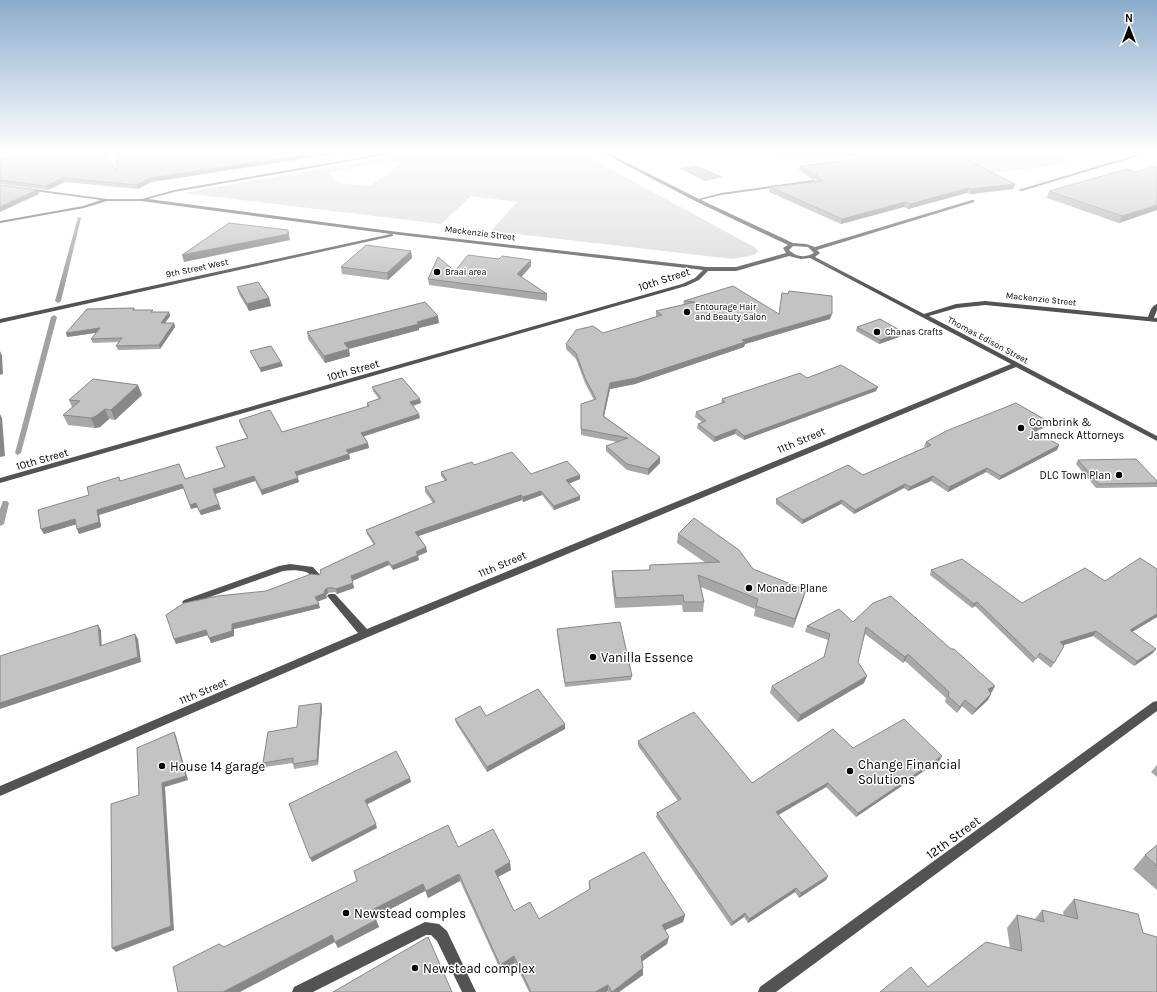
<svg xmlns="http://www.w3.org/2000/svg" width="1157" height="992" font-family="Karla,sans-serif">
<rect width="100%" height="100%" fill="#fff"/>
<path fill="#dadada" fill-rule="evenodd" d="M413 153H581L756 248 758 252 754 255 733 259 491 231 517 202 471 196 441 224 183 193ZM386 161 401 163 370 186 338 183 328 173Z
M743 153H905L901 155 864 159Z
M950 153H1051L1075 163 991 173Z"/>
<path fill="#a1a1a1" d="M696 165 723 177 705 181 679 168Z"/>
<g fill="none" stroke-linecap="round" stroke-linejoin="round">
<path fill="#a1a1a1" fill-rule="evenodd" d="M78 217 81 218 61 301 58 303 55 301Z
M54 315 57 317 21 453 18 455 16 454 15 453 51 317Z
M3 501H7L9 503 4 524 0 526V509Z"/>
<path fill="#535353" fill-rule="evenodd" d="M813 180H815V182L721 195 697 201 695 200 721 193Z"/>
<path fill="#535353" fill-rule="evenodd" d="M0 153H13L0 155Z
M387 153H395L174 192 148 199 398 232 707 267H736L786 253 783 248 788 245 695 201 603 153H608L699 199 793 243 806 244 815 247 972 200H974V202L817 250 820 253 815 257 924 314 956 304 985 301 1148 317C1150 312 1151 306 1157 304V310L1154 318H1157V322L985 305 957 308 929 316 1157 436V441L1016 367 368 637 0 796V786L358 633 329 598 327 596 329 594H335L367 629 1011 364 810 258 801 259 789 256 736 271H708L699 280 686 286 0 483V478L682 284 695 278 703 270 392 234 393 235V236L0 323V319L391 234 141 201H107L84 208 0 223V221L83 206 101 200 27 190 25 189V188L107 199H142L174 190ZM793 246 808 247 814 253C805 258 796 257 789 250Z
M1142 153H1148L1022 191 1018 190Z
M290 564 313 567 321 576 320 578C312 580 312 574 306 572 299 570 290 570 283 571L190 604 187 605 184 604 182 602 184 600 279 566Z
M1157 701V711L776 992H758L760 987 1153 702Z
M425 922 439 924 447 931 476 992H462L437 941 431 935H426L313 992H292L294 987Z"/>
</g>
<path fill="#a8a8a8" d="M118 153H341L151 182 138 189 65 182 48 190 0 184V160L116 171Z
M929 153H954L1015 184 1013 189 970 194 967 193 908 209 904 207 841 224 769 192 770 187 816 181V179H812L799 170 800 166 938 161 928 155Z
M1157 166V210L1119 223 1047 198 1049 191 1136 172Z
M411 251 412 258 388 280 342 274 341 267Z
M499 259 531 260V266L521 277 547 294V301L429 285 428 279Z
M237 287 269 298 271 306 249 311 239 294Z
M684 301 779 314 830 319 745 344 744 347 635 384 610 389 604 416 660 457V463L648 475 627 470 606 451V446L617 442 581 435V404L594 400 585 383 576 359 566 349V344L603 333 656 317V311L683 305Z
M134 308 135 310 154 312H169L170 316 165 323H174L175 327 160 349 118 350 116 346 119 342 93 343 91 339 96 333 67 337Z
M439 323 419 328V330L348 349 350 356 325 363 308 339 307 332Z
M857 327 902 336 879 344 856 331Z
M250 351 281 362 283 366 261 372 252 355Z
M807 378 876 391 744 440 735 434 714 442 697 428 698 424 702 422 695 417 696 412 721 403 722 399Z
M372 387 421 403 413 406 420 418 364 436 369 448 349 454 350 459 297 476 299 482 262 495 255 481 215 494 221 509 201 515 198 507 191 509 184 488 99 515 101 527 79 534 76 524 44 534 41 529 89 495 121 481 185 479 224 467 216 447 247 438 240 424 239 420 282 432 367 407V403L379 399 373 391Z
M142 395 115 420 109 419 100 427 95 428 68 425 63 415 72 407 69 400Z
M1048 426 1035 431 1059 445 1057 450 999 480 986 472 948 492 931 481 908 491 904 488 854 514 841 504 802 524 776 504V499L863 475 926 447 924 446 926 442Z
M1078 460 1157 481V487L1096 488 1076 464Z
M474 465 531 474 580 479 569 483 580 496V500L554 510 542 495 523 502 522 500 418 536 426 547 427 552 418 556 419 560 393 570 389 565 352 581 354 588 337 594 335 592 328 593 326 595 327 598 317 601 320 608 234 629V636L211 643 208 635 176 644 174 639 266 591 319 575 374 545 367 534 366 530 433 503 425 492V487L445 481 441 476V472Z
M678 534 753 569 803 600 793 628 754 616 755 609 701 587 704 602 703 612H683L682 605 615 608 612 581V571L649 570 650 565 706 563 677 543Z
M1157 569V617L1132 632 1153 653 1134 666 1093 636 1063 645 1064 646 1051 668 1037 657 1033 663 975 606 972 608 930 575 931 570 1022 603 1105 581Z
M873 603 992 692 990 693 991 694 988 700 972 715 962 706 957 713 945 702 946 698 905 661 903 663 865 634 858 662 864 683 798 722 770 693 772 686 824 657 828 640 805 632 807 626 853 622Z
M557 629 632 676 631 680 565 687 557 633Z
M321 703 322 707 318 765 294 769 293 763 265 767 263 763Z
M486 716 565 724V729L487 772 456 723 455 719Z
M638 741 752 783 853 748 940 760 856 817 826 787 778 815 828 876 826 880 799 898 795 892 748 923 744 917 731 926 656 817 657 813 678 801 638 746Z
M1157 765V777L1151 772Z
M1157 845V890L1133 869 1145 855Z
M458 847 511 870 498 877 514 911 539 919 589 890V881L685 915 683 922 665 930 667 944 642 961 643 968V975L619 992H608V991L606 992H529L515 963 501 971 460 881 428 898 425 891 375 917 379 927 338 948 335 942 224 947Z
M1074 899 1143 933 928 987 1010 948 1007 928 1017 915 1035 919 1042 910 1064 916 1063 912Z"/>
<path fill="#888" d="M318 153H341L151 182 138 189 137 185 150 178Z
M63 178 65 182 48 190 46 186Z
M1015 184 1013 189 970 194 971 189Z
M968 188 967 193 908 209 910 204Z
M37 190 39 194 0 212V207Z
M905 202 904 207 841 224 842 219Z
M1157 205V210L1119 223 1122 216Z
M288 230 290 240 184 262 182 255Z
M411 251 412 258 388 280 387 273Z
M531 260V266L518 281 517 274Z
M269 298 271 306 249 311 247 304Z
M169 312 170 316 162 327 161 323Z
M832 314 830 319 745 344 744 347 635 384 610 389 603 421V416L610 383 742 340Z
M438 316 439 323 419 328V330L345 350 344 343 417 322Z
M174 323 175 327 160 349 159 345Z
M100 328 101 332 67 337 66 333Z
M903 332 902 336 879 344 880 340Z
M349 349 350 356 325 363 324 356Z
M0 351 2 356 3 374 0 375Z
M281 362 283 366 261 372 260 368Z
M138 385 142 395 115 420 111 410Z
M878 387 876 391 744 440V436Z
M420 399 421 403 410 406V402Z
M105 409 109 419 100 427 95 428 91 418Z
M0 414 2 418 5 456 0 457Z
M419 414 420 418 362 437 361 433Z
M1049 422 1048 426 1030 434 1032 429Z
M736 429 735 434 714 442 715 437Z
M368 443 369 448 347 454 346 450Z
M1059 445 1057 450 999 480 1001 476Z
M349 454 350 459 296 476 295 472Z
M660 457V463L648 475V469Z
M987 468 986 472 948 492 949 487Z
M580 475V479L566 485V480Z
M254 476 255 481 215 494 213 489Z
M933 476 931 481 908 491 910 487Z
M298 478 299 482 262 495 261 490Z
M182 484 184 488 99 515 101 527 79 534 77 529 97 510Z
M905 484 904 488 854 514 855 510Z
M541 491 542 495 523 502V497Z
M521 495 522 500 416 537 415 532Z
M580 496V500L554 510V506Z
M842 500 841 504 802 524 803 520Z
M196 503 198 507 191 509 190 505Z
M219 504 221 509 201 515 199 511Z
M75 519 77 524 44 534 41 529Z
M426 547 427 552 418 556 419 560 393 570 392 566 416 552Z
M388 561 389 565 352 581 351 576Z
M353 583 354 588 337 594 336 589Z
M327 588 328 593 326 595 327 598 317 602 315 597 324 591Z
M806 590 803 600 793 628 795 619Z
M977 602 975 606 972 608 974 604Z
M319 604 320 608 234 629V636L211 643 209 638 232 624Z
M1157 614V617L1127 635 1130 630Z
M98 625 101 630 102 651 100 646Z
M206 630 208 635 176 644 174 639Z
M1096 631 1093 636 1058 647 1060 642Z
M135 634 138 639 141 662 0 709V703Z
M1156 649 1153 653 1134 666 1137 661Z
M908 654 905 661 903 663 905 657Z
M867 676 864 683 798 722 800 715Z
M995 686 992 692 984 696 988 689Z
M991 694 988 700 972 715 976 709Z
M965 700 962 706 957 713 960 707Z
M321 703 322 707 318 765 317 760Z
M565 724V729L487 772V767Z
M174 732 176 736 188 780 165 787 174 930 116 952 112 948Z
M942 756 940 760 856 817 858 813Z
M410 778 411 782 366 805 365 800Z
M828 783 826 787 775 817 776 812Z
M376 824 377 828 312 862 310 858Z
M510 862 511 870 496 878 495 871Z
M459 874 460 881 428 898 426 891Z
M828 876 826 880 799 898 801 893Z
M423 884 425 891 375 917 372 910Z
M796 888 795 892 748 923 749 919Z
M745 913 744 917 731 926 733 922Z
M685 915 683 922 661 932 662 925Z
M376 920 379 927 338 948 335 942 240 992H223L332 935Z
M669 937 667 944 640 963 641 956Z
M514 956 515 963 501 971 500 965Z
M643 968V975L619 992H612Z
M608 985V991L606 992H595Z"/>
<path fill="#c3c3c3" stroke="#888" d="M18 153H106L116 171 118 153H318L150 178 137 185 63 178 46 186 0 180V160Z
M907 153H924L938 161 942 159 941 157 934 153H954L1015 184 971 189 968 188 910 204 905 202 842 219 770 187 823 181 817 177V174H813L800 166Z
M1157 166V205L1122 216 1049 191 1127 169 1136 172Z
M0 185 37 190 0 207Z
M229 223 288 230V234L182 255Z
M366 245 411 251 387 273 341 267Z
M468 255 499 259 502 256 531 260 517 274 547 294 428 279 438 257 455 271Z
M258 282 269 298 247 304 237 287Z
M733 286 779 314 782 293 788 294 789 291 832 296V314L742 340 745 342 636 378 610 383 603 416 660 457 648 469 627 464 606 446 628 438 581 429V404L596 399 585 378 576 353 566 344 576 330 593 326 603 333 662 315 656 311 695 302 684 301Z
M425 302 438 316 417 322 419 324 344 343 349 349 324 356 307 332Z
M134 308 133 310H153L151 312H169L161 323H174L159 345 116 346 122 338 91 339 100 328 66 333 87 309Z
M880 319 903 332 880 340 857 327Z
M271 346 281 362 260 368 250 351Z
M841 365 878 387 744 436 736 429 715 437 698 424 706 421 696 412 725 402 722 399 800 373 807 378Z
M402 378 420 399 410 402 419 414 361 433 368 443 346 450 349 454 295 472 298 478 261 490 254 476 213 489 219 504 199 511 196 503 190 505 182 484 97 510 99 522 77 529 75 519 41 529 38 510 89 495 87 487 119 477 120 481 179 464 185 479 225 467 216 447 248 438 239 420 270 410 282 432 369 406 367 403 381 398 372 387Z
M93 379 138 385 111 410 105 409 96 416 91 418 63 415 80 401 69 400Z
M1016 403 1049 422 1032 429 1059 445 1001 476 987 468 949 487 933 476 910 487 905 484 855 510 842 500 803 520 776 499 848 465 863 475 931 445 926 442 946 431Z
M512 452 531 474 567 461 580 475 566 480 580 496 554 506 541 491 523 497 521 495 415 532 426 547 416 552 418 555 392 566 388 561 351 576 353 583 336 589 334 588H327L324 591 325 593 315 597 319 604 232 624V631L209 638 206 630 174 639 166 615 184 603 218 596 266 591 311 574 319 575 321 572 320 570 375 544 366 530 435 502 425 487 447 480 441 472 472 462 474 465Z
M1136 459 1157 481V483L1099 484 1078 460Z
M694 518 739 550 753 569 806 590 795 619 756 606 758 599 698 575 704 602H684L683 595 616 598 612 571 650 570V565L720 562 678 534Z
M1140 558 1157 569V614L1130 630 1156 649 1137 661 1096 631 1060 642 1064 646 1054 663 1040 653 1036 659 977 602 974 604 931 570 962 559 1022 603 1085 568 1105 581Z
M891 596 951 649H954L995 686 988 689 991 694 976 709 965 700 960 707 948 696 949 692 908 654 905 657 866 627 858 662 867 676 800 715 772 686 824 657 830 634 807 626 839 609 853 622 873 603Z
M620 622 632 676 565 683 557 629Z
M98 625 100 646 135 634 138 657 0 703V656Z
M538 689 565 724 487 767 455 719 480 706 486 716Z
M321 703 317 760 293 764V758L263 763 268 732 297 727 299 706Z
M694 712 752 783 833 729 853 748 904 719 942 756 858 813 828 783 776 812 828 876 801 893 796 888 749 919 745 913 733 922 657 813 681 799 638 741Z
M174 732 186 776 162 783 171 926 112 948 111 804 139 795 137 748Z
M396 751 410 778 365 800 376 824 310 858 289 804Z
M448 825 458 847 493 829 510 862 495 871 514 911 530 902 539 919 590 889 589 881 644 852 685 915 662 925 669 937 641 956 643 968 612 992 608 985 595 992H531L514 956 500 965 459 874 426 891 423 884 372 910 376 920 335 942 332 935 223 992H178L173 967 219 944 224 947 357 881 354 871Z
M1157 845V866L1145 855Z
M1074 899 1138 914 1143 933 1157 937V992H880L911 967 928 987 986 942 1022 951 1017 915 1044 922 1042 910 1078 919Z
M428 937 452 992H333Z"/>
<linearGradient id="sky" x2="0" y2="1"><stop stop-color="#8baccc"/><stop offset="0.52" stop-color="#fff"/><stop offset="1" stop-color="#fff" stop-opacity="0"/></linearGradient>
<rect width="1157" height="292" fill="url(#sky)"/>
<g fill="#000" stroke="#fff" stroke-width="1.5">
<circle cx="437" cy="272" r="4"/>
<circle cx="687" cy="312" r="4"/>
<circle cx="877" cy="332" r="4"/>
<circle cx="1021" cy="428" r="4"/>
<circle cx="1119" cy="475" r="4"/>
<circle cx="749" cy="588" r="4"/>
<circle cx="593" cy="657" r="4"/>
<circle cx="162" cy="766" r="4"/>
<circle cx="850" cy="771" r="4"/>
<circle cx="346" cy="913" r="4"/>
<circle cx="415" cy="968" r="4"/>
</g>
<g text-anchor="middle" stroke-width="3" stroke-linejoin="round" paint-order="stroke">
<g font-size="9" fill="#000" stroke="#fff">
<text transform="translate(480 233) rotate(7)" y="3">Mackenzie Street</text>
<text transform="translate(197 268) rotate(-12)" y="3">9th Street West</text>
<text transform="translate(1041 299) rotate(6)" y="3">Mackenzie Street</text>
<text transform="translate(988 340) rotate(28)" y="3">Thomas Edison Street</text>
</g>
<g font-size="9" fill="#000" stroke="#fff" text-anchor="start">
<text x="445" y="275">Braai area</text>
<text x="695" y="310">Entourage Hair<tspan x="695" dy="10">and Beauty Salon</tspan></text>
<text x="885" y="335">Chanas Crafts</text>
</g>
<g font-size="11" fill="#000" stroke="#fff">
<text transform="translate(664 279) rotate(-18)" y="4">10th Street</text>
<text transform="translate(353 370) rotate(-16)" y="4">10th Street</text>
<text transform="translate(801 440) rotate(-23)" y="4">11th Street</text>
<text transform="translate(42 459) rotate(-16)" y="4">10th Street</text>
<text transform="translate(502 564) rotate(-23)" y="4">11th Street</text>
<text transform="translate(203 691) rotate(-23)" y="4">11th Street</text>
</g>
<g font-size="11" fill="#000" stroke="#fff" text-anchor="start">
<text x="1029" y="426">Combrink &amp;<tspan x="1029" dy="13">Jamneck Attorneys</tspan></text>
<text x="1111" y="479" text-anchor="end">DLC Town Plan</text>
<text x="757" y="592">Monade Plane</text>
</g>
<g font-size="13" fill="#000" stroke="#fff" text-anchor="start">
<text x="601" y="662">Vanilla Essence</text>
<text x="858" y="769">Change Financial<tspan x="858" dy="15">Solutions</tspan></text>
<text x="170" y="771">House 14 garage</text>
<text x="354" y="918">Newstead comples</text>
<text x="423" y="973">Newstead complex</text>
</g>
<g font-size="13" fill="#000" stroke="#fff">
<text transform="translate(953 837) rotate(-36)" y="5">12th Street</text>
</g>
</g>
<g transform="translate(1129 28)" stroke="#ffffff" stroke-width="3" paint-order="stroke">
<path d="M0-3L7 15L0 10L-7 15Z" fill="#000000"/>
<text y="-6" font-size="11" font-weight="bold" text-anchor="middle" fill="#000000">N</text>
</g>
</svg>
